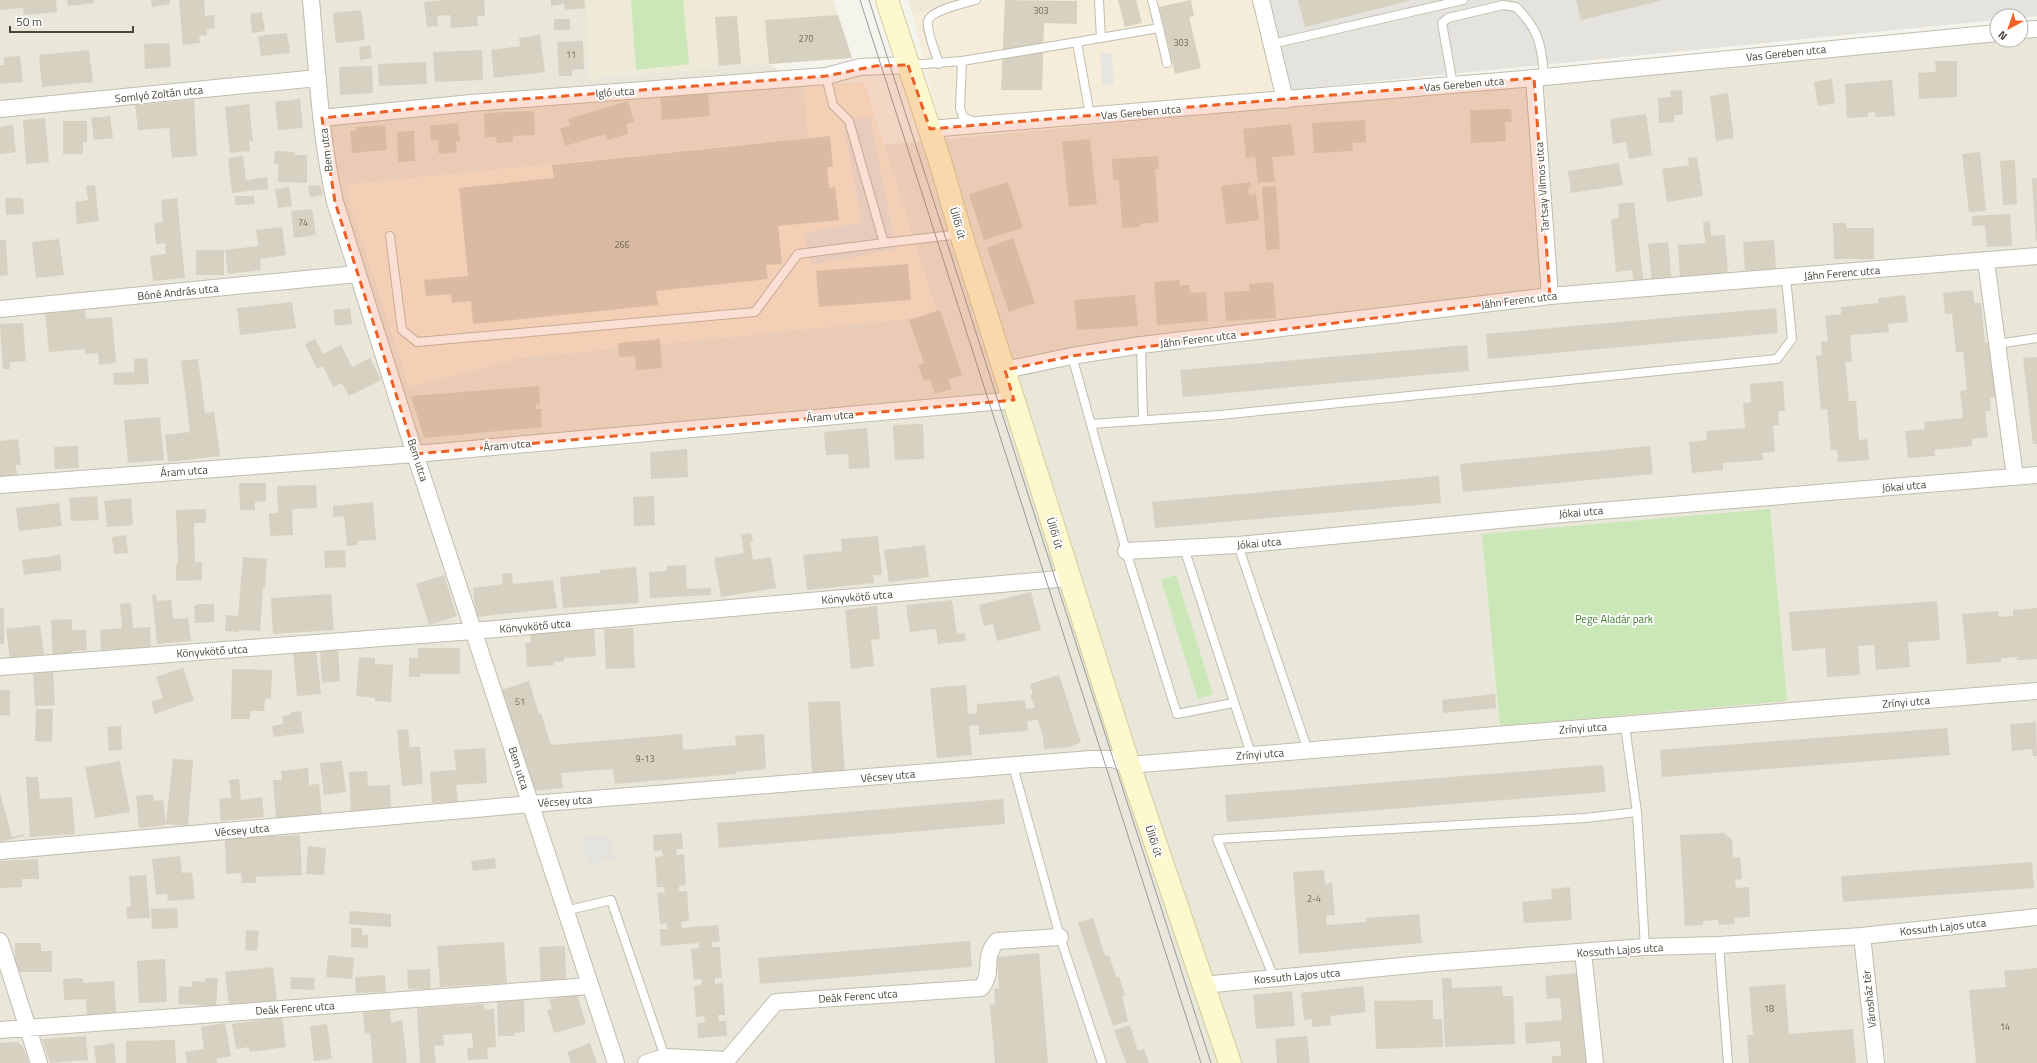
<svg xmlns="http://www.w3.org/2000/svg" width="2037" height="1063" font-family="'Titillium Web',sans-serif">
<rect width="100%" height="100%" fill="#f5f4ec"/>
<path fill="#e9e6da" d="M0 0H586L589 78 769 64 803 86 809 138 345 185 409 387 518 358 938 316 884 145 1791 59 2001 40H2021V38L2037 37V1063H0Z"/>
<path fill="#f5edd9" d="M959 0H1265L1287 90 938 120 913 15Z
M864 82 938 316 518 358 409 387 344 185 809 138 803 86Z"/>
<path fill="#e5e3dd" d="M1265 0H2037V16L2021 18V16H1997V20L1287 90Z
M609 834 616 859 587 866 582 836Z"/>
<path fill="#eeead7" d="M586 0H833L852 58 588 78Z
M908 0H959L913 15Z"/>
<path fill="#cbe7b7" d="M631 0H683L689 64 636 70Z
M1770 509 1787 701 1500 726 1482 534Z
M1176 575 1213 694 1198 699 1161 580Z"/>
<path fill="#e7e6e3" d="M1100 53H1112L1114 84 1102 85Z
M870 117 896 249 811 265 804 233 862 222 843 122Z"/>
<path fill="#d7d1c1" d="M0 0H56L57 12 24 15 23 8 0 10Z
M67 0H94V3L68 6Z
M151 0H170V4L152 7Z
M179 0H204L205 16 214 15 215 28 207 29V35L199 36 200 43 183 45Z
M445 0H484L485 16H477L478 26 451 28 450 15 437 16 438 26 427 27 424 2Z
M551 0H584L585 8 565 10 564 4 551 6Z
M1005 0 1077 1V24L1044 23 1042 90H1001Z
M1118 0H1136L1142 23 1125 27Z
M1191 0 1194 16 1189 17 1201 68 1175 74 1159 7Z
M1298 0H1409V1L1305 27Z
M1576 0H1660V1L1581 20Z
M361 10 365 40 336 43 333 13Z
M262 12 265 31 252 33 250 14Z
M838 15 852 58 769 64 765 20Z
M737 16 741 64 719 66 715 17Z
M554 19H570V30H554Z
M287 33 290 53 261 56 258 36Z
M540 35 545 72 494 78 491 50 520 46 519 38Z
M583 41 584 69 572 70V76H559L557 42Z
M169 43 171 67 145 69 144 44Z
M370 45 372 58 360 60 359 47Z
M89 50 93 82 42 87 39 55Z
M482 50 483 80 435 82 433 52Z
M20 56 23 82 0 84V65H4V57Z
M1935 61H1957V97L1919 99 1918 73 1936 72Z
M426 62 427 84 379 86 378 64Z
M372 66 373 93 340 95 339 67Z
M1832 79 1835 103 1818 106 1814 82Z
M1892 80 1895 116 1875 117V112L1868 113V117L1847 118 1845 84Z
M1682 90 1683 115H1674V122L1659 123 1658 98 1671 97 1670 91Z
M708 92 710 116 662 120 660 95Z
M1728 93 1734 138 1716 141 1710 96Z
M300 99 303 128 278 130 275 102Z
M194 100 197 156 172 158 169 128 138 130 135 105Z
M628 101 634 122 626 124 628 134 607 140 605 134 565 146 560 128 570 126 568 119Z
M249 104 253 141H249L250 151 230 153 225 107Z
M1511 109 1512 122H1505L1506 141 1471 143 1470 110Z
M534 111 535 135 513 136V142L497 143 496 137H485L484 113Z
M1646 114 1652 155 1629 159 1626 142 1613 144 1610 119Z
M110 116 113 138 94 140 91 118Z
M45 118 49 162 26 164 23 120Z
M1365 120 1366 142 1352 143 1353 151 1314 153 1312 123Z
M63 121H87V142H83V154H63Z
M458 123 460 141H456L457 152 439 154 438 140 431 141 430 126Z
M1291 124 1295 155 1272 157 1275 181 1258 183 1255 157 1246 158 1243 129Z
M13 125 16 152 0 154V127Z
M385 125 387 150 352 153 350 131H356V127Z
M414 131 415 161 398 162 397 132Z
M830 136 833 167H827L829 188 835 187 839 220 778 226 782 264 766 265 768 279 656 291 658 305 473 324 471 301 452 303 451 294 426 296 424 280 468 276 459 188 554 178 552 165Z
M1090 139 1097 204 1069 207 1062 142Z
M275 151 295 152V155H307V183L278 182V164H274Z
M1980 152 1986 211 1969 212 1962 154Z
M243 156 246 180 267 177 268 189 232 193 228 158Z
M1158 156 1159 169H1155L1159 222 1140 224V227L1122 228 1119 180H1113L1112 159Z
M1697 157 1703 196 1667 202 1662 169 1689 165 1688 158Z
M2015 160 2017 204 2003 205 2000 161Z
M1619 163 1623 185 1571 193 1568 171Z
M2032 178H2037V241H2036Z
M1008 182 1023 228 984 240 969 194Z
M1250 182 1251 187 1248 188 1249 195 1256 194 1259 220 1226 224 1221 186Z
M95 185 99 221 77 224 75 202 88 200 86 186Z
M320 185 323 195 310 197 308 186Z
M1276 186 1280 249 1266 250 1262 187Z
M289 187 292 206 278 208 275 189Z
M235 196H254L255 204 235 205Z
M5 198H23L24 214 6 215Z
M177 198 185 278 153 281 150 256 166 254 165 243 156 244 154 223 163 222 161 200Z
M1634 202 1644 284 1634 285 1632 270 1616 272 1611 219 1619 218 1618 204Z
M312 209 316 235 294 238 291 211Z
M2010 214 2012 246 1987 247 1985 225 1972 226V216Z
M1710 221 1711 236 1725 235 1728 275 1680 279 1678 245 1705 243 1703 222Z
M1833 223H1846V228H1874V259H1834Z
M282 227 286 255 260 259 261 270 228 274 225 250 258 246 256 230Z
M1013 238 1035 303 1009 312 987 248Z
M59 239 64 275 36 278 32 242Z
M0 240H6L8 275 0 276Z
M1774 240 1776 269 1745 271 1743 242Z
M1668 242 1672 281 1652 283 1648 244Z
M196 250H224V275H196Z
M908 264 911 300 819 307 816 271Z
M1179 280 1180 285H1189L1190 293 1206 292 1208 321 1157 325 1154 282Z
M1273 282 1276 318 1226 321 1224 292 1249 291V284Z
M1973 290 1974 303H1981L1985 343H1991L1996 397H1990L1991 411H1985L1988 437 1972 439V446L1934 450 1935 456 1908 458 1905 431 1925 429 1924 422 1963 418 1960 391 1967 390 1963 352H1956L1952 314H1945L1943 293Z
M1135 295 1138 326 1077 330 1074 300Z
M1905 295 1908 322 1888 324 1889 332 1850 335 1852 362H1845L1849 401H1856L1859 440 1867 439 1869 460 1838 462 1837 450H1831L1827 409 1821 410 1816 356 1822 355 1821 342 1828 341 1825 316 1841 314V307L1879 303 1878 298Z
M292 302 296 328 240 335 237 308Z
M350 308 352 324 335 326 333 310Z
M1776 308 1778 333 1488 359 1486 334Z
M85 310 86 319 112 317 116 363 99 365 98 353 85 354V349L49 352 45 313Z
M940 310 962 375 948 380 952 389 935 394 930 379 924 381 918 365 924 363 909 320Z
M23 323 26 361 10 362V369H3L0 324Z
M315 339 323 354 341 345 352 367 370 358 381 380 349 396 342 383 333 387 323 366 317 369 305 344Z
M660 339 662 368 636 370 635 356 619 357 618 343Z
M1467 345 1469 371 1183 397 1180 370Z
M2037 357V444H2033L2023 358Z
M147 358 149 384 114 385 113 373 134 372V359Z
M198 359 205 413 214 412 220 456 168 462 165 435 190 432 181 361Z
M1783 381 1785 411H1778L1779 425H1773L1775 452 1762 453 1763 460 1723 463V470L1692 473 1689 442 1707 440 1706 431 1745 428 1743 403 1751 402 1750 384Z
M539 386 540 404 536 405V409H541L542 427 424 438 411 396Z
M160 417 164 460 128 463 124 420Z
M923 424 924 459 895 460 893 425Z
M867 428 870 468 849 469 848 454 826 455 824 432Z
M18 439 21 465H16L17 475 0 477V441Z
M78 446 79 468 55 469 54 447Z
M1650 446 1653 474 1463 492 1460 464Z
M687 449 688 477 651 479 650 452Z
M1439 476 1441 503 1155 528 1152 502Z
M239 483H266V501L255 502V510H240Z
M316 485 317 508 292 509 293 535 270 536 269 513H278L277 486Z
M97 496 99 520 71 521 69 498Z
M654 496 655 525 634 526 633 497Z
M131 498 133 525 107 527 104 501Z
M373 502 376 540 358 541V545L347 546 344 516 333 517V506Z
M59 503 62 526 19 531 16 508Z
M206 509V523H194L195 562H202V580L176 581V564H178L176 510Z
M751 533 753 541 750 542 753 560 771 557 776 588 721 597 714 558 744 553 741 535Z
M126 535 128 553 114 554 112 537Z
M878 536 882 575H873L874 583 807 590 803 555 842 551 841 539Z
M925 545 929 577 889 582 884 550Z
M345 550 346 567 325 568 324 551Z
M60 555 62 570 24 575 22 560Z
M243 557 267 559 265 588 263 587 260 631 239 630V632L225 631 226 615 238 616Z
M686 565 687 589 711 588V595L650 598 649 572 667 571V566Z
M636 567 639 603 563 608 560 577 600 573V570Z
M512 573 513 584 553 580 557 608 476 617 473 588 503 584 502 574Z
M444 575 457 616 429 625 416 584Z
M1031 592 1041 630 997 641 993 624 984 626 979 605Z
M156 594 157 601 171 600 173 619 188 618 191 641 157 644 152 595Z
M331 594 334 630 273 634 271 598Z
M952 600 957 634 965 633 966 641 938 644 936 629 910 632 906 605Z
M1937 601 1940 640 1908 642 1910 667 1876 670 1874 645 1858 646 1860 675 1827 677 1825 648 1792 651 1789 612Z
M131 603 133 628 150 627 151 647 101 650 100 630 122 628 120 604Z
M199 604H214V622L195 623 194 606Z
M877 606 880 639 871 640 874 666 851 669 845 610Z
M0 608H4V644H0Z
M2037 608V659L2017 660V657L2001 658V662L1967 664 1962 614 1998 611 1999 617 2013 616V610Z
M72 619V630H86L87 650 73 651V660L53 661 51 620Z
M40 625 44 654 10 659 6 629Z
M594 628 596 656 564 658V661L554 662V665L527 667 525 643H531L530 632Z
M633 628 635 668 606 669 604 629Z
M418 648H460V674H420V677H409V658H418Z
M338 649 340 681 322 683 320 650Z
M316 650 321 694 297 696 293 652Z
M359 657 375 658V664L393 665 391 702 375 701V698L356 696Z
M183 668 194 700 155 714 151 702 163 698 156 677Z
M232 669 272 670 271 699 265 698 264 711H250V719H231Z
M53 672 55 705 35 706 33 673Z
M1059 675 1081 742 1070 747 1044 749 1043 737 1038 720 1027 721 1028 731 979 735V725L969 726 972 755 937 758 930 688 966 685 968 714 977 713V704L1025 700 1026 709 1035 708 1030 695 1033 694 1030 684Z
M529 681 539 714 541 713 551 745 682 734 683 750 736 745 735 736 764 734 766 769 736 772V774L615 784 613 769 561 773 563 788 534 791 502 690Z
M0 690H10V716L0 715Z
M1495 694 1496 708 1443 713 1442 700Z
M840 701 845 774 812 776 808 702Z
M36 709H53L52 742 35 741Z
M301 711 304 733 274 737 272 726 283 724 282 716 291 715V712Z
M2036 722 2037 756H2033L2032 749 2012 751 2010 724Z
M121 726 122 750 109 751 107 727Z
M1947 728 1950 755 1662 777 1660 750Z
M408 729 410 747H420L423 784 402 786 397 730Z
M485 748 487 783 456 785 458 802 432 803 430 772 456 770 454 750Z
M173 759 193 760 188 826 166 824Z
M120 761 130 812 95 818 85 767Z
M342 761 346 792 324 795 320 763Z
M1603 765 1606 792 1227 822 1225 795Z
M308 768 309 785 319 784 322 815 276 819 273 780H282L281 771Z
M367 771 368 786 390 785 391 810 351 811 349 772Z
M26 777H38L40 799 72 797 75 834 30 837Z
M239 779 241 800 262 797 264 817 221 821 219 799 231 798 229 780Z
M0 793 12 837 23 834 24 836 0 842Z
M153 794 154 801 163 800 166 825 139 828 136 796Z
M1003 799 1005 824 719 848 717 823Z
M682 833 683 849H676L677 855 684 854 686 885 679 886V891H687L689 921 681 922 682 928 718 925 720 942H712V947H720L722 978H715V984L723 983 725 1015H718L719 1021H726L727 1036 698 1038 697 1023 705 1022 704 1016 696 1017 694 986 702 985 701 979 694 980 691 949 699 948V943L661 946 660 929H667V923L660 924 657 893 665 892 664 887H657L655 857 663 856 662 850 654 851 653 835Z
M1724 833 1732 840 1733 858 1740 857 1742 879 1735 880 1736 888 1749 887 1750 917 1734 918 1735 924 1719 925 1718 920 1703 921V925L1685 926 1680 835Z
M300 835 302 875 256 877V883H242L241 873 226 874 225 838Z
M308 846 326 848 324 875 306 874Z
M180 856 182 873 192 872 195 899 168 901 167 894 156 895 152 859Z
M495 858 496 868 473 871 471 861Z
M38 859 39 879H22V887L0 888V861Z
M2032 862 2034 888 1843 902 1841 876Z
M1324 870 1325 884 1332 883 1335 915 1326 916 1327 925 1366 922V918L1419 914 1422 943 1299 954 1293 872Z
M146 875 150 918 127 919 126 907H131L129 876Z
M1570 887 1572 920 1524 923 1522 902 1552 899 1551 889Z
M177 908 178 928 152 929 151 909Z
M350 911 391 914V927L349 924Z
M1093 918 1105 956 1109 955 1116 977H1119L1125 995 1122 996 1128 1021 1113 1026 1078 923Z
M351 928H362V935H368V948L351 947Z
M246 930 259 931 257 951 245 950Z
M970 941 972 967 760 984 758 958Z
M504 942 507 983 440 987 437 946Z
M15 943H41V951H52V972H15Z
M565 946 566 980H556V986L541 987 539 947Z
M1039 953 1048 1063H995L990 1005 995 1004 994 989 999 988 997 957Z
M328 955 354 958 352 979 326 977Z
M165 959 167 1002 139 1003 137 961Z
M273 967 277 1000 229 1005 225 972Z
M2037 968V1063H1976L1969 990 2006 987 2004 971Z
M430 969 431 989H408L407 970Z
M1578 973 1586 1063H1552V1056H1561L1560 1041 1526 1044 1525 1023 1562 1020 1560 998 1547 999 1545 976Z
M385 975 386 992 356 993 355 977Z
M291 977 315 978 314 990 290 989Z
M83 978V983L114 981 116 1015 87 1016 86 999 64 1000 63 979Z
M205 978H218L216 1006 178 1004 179 986 192 987V981L205 982Z
M1442 978H1451L1452 988 1502 986 1503 996H1513L1515 1044 1445 1047Z
M1785 984 1789 1034 1853 1029 1856 1063H1749L1747 1035H1753L1749 987Z
M1363 986 1366 1012 1330 1016 1331 1025 1312 1027V1019L1304 1020 1301 993Z
M576 991 586 1024 554 1033 547 1010 552 1009 549 1000Z
M1292 991 1295 1026 1256 1029 1253 995Z
M524 1000 525 1032 514 1033V1036H498L497 1001Z
M1433 1000V1019H1442L1443 1047 1376 1049 1374 1001Z
M484 1004 485 1010 494 1009 496 1047 487 1048 488 1059 468 1060 467 1048H473L472 1033 443 1035 444 1045 434 1046 436 1063H420L417 1008Z
M390 1009 391 1023 402 1020 407 1063H373L370 1033 365 1034 363 1012Z
M282 1017 286 1047 250 1052 249 1047 236 1049 232 1024Z
M225 1023 231 1056 216 1059 217 1063H187L185 1052 204 1049 201 1027Z
M327 1024 332 1059 314 1061 310 1026Z
M1130 1025 1138 1051 1144 1049 1149 1063H1126L1114 1030Z
M86 1036 88 1060 50 1063 42 1039Z
M1307 1036 1310 1063H1277L1275 1039Z
M175 1040 176 1063H126V1041Z
M17 1042 23 1046 29 1063H0V1043Z
M114 1043 116 1063H96L94 1046Z
M590 1043 597 1063H571L567 1052Z"/>
<g fill="none" stroke-linecap="round" stroke-linejoin="round">
<g stroke="#c1bdae" stroke-width="10">
<path id="lane" d="M1099 0 1101 38
M1152 0 1159 28
M1077 42 1159 28 1167 63
M1272 44 1463 0
M962 61 960 108 963 117 974 122
M939 64C936 54 926 30 928 21 931 10 965 3 976 0
M910 65 962 61 1077 42 1090 116
M826 76 833 105 849 121 884 243 961 234
M1453 85 1442 23 1448 18 1503 5 1516 7C1539 29 1542 46 1544 77
M390 236 402 330 417 342 755 312 798 254 884 243
M1997 344 2037 338
M1141 345 1143 420
M1072 356 1126 551 1177 714 1233 703
M1091 424 1220 415 1777 359 1792 339 1786 278
M1238 545 1308 751
M1184 548 1251 754
M1625 726 1637 812 1645 947
M1013 766 1060 937 1102 1063
M565 911 611 900 665 1057
M1719 945 1728 1063
M1274 978 1217 839 1585 818 1637 812"/>
</g>
<g stroke="#c1bdae" stroke-width="18">
<path id="street" d="M311 0C317 67 320 136 335 202L415 454 616 1063
M1261 0 1285 100
M2021 30 2037 29
M1534 78 1550 296
M0 109 318 78
M322 118 471 103 826 76 860 67 908 65
M930 129 1534 78 1997 33
M1986 261 2015 477
M0 309 357 274
M1005 370 1072 356 1141 345 1550 296 2037 256
M0 485 415 454 1014 400
M1126 551 1238 545 1563 514 2037 475
M0 667 473 631 1069 578
M0 851 531 804 1091 759H1113L1129 765 2037 691
M1862 936 1876 1063
M0 941 39 1063
M1583 952 1595 1063
M1203 985 1433 963 1645 947 1719 945 1862 936 2037 917
M0 1030 590 986
M646 1063 665 1057 727 1060 776 1002 981 988C995 971 981 959 997 941L1060 937"/>
</g>
<g stroke="#d3cc9d" stroke-width="24">
<path id="secondary" d="M887 0 940 161 961 234 1129 765 1230 1063"/>
</g>
<use href="#lane" stroke="#fff" stroke-width="8"/>
<use href="#street" stroke="#fff" stroke-width="16"/>
<use href="#secondary" stroke="#fdf8ce" stroke-width="22"/>
<path stroke="#9a9a9a" stroke-width="1" d="M860 0 1201 1063
M869 0 1211 1063"/>
</g>
<path fill="#ea6027" fill-opacity="0.2" stroke="#ea6027" stroke-width="3" stroke-dasharray="8 5" stroke-linejoin="round" d="M908 65 930 129 1534 78 1550 296 1072 356 1005 370 1014 400 415 454 335 202 322 118 471 103 826 76 875 66Z"/>
<g text-anchor="middle" stroke-width="3.5" stroke-linejoin="round" paint-order="stroke">
<g font-size="9" fill="#6d695b">
<text x="1041" y="14">303</text>
<text x="806" y="42">270</text>
<text x="1181" y="46">303</text>
<text x="571" y="58">11</text>
<text x="303" y="226">74</text>
<text x="622" y="248">266</text>
<text x="520" y="705">51</text>
<text x="645" y="762">9-13</text>
<text x="1314" y="902">2-4</text>
<text x="1769" y="1012">18</text>
<text x="2005" y="1030">14</text>
</g>
<g font-size="11" fill="#4a4639" stroke="#fff">
<text transform="translate(1786 53) rotate(-6)" y="4">Vas Gereben utca</text>
<text transform="translate(1464 84) rotate(-5)" y="4">Vas Gereben utca</text>
<text transform="translate(615 92) rotate(-4)" y="4">Igló utca</text>
<text transform="translate(159 94) rotate(-6)" y="4">Somlyó Zoltán utca</text>
<text transform="translate(1141 112) rotate(-5)" y="4">Vas Gereben utca</text>
<text transform="translate(326 150) rotate(-97)" y="4">Bem utca</text>
<text transform="translate(1542 187) rotate(-94)" y="4">Tartsay Vilmos utca</text>
<text transform="translate(958 223) rotate(74)" y="4">Üllői út</text>
<text transform="translate(1842 273) rotate(-5)" y="4">Jáhn Ferenc utca</text>
<text transform="translate(178 292) rotate(-6)" y="4">Bóné András utca</text>
<text transform="translate(1519 300) rotate(-7)" y="4">Jáhn Ferenc utca</text>
<text transform="translate(1198 339) rotate(-7)" y="4">Jáhn Ferenc utca</text>
<text transform="translate(830 416) rotate(-5)" y="4">Áram utca</text>
<text transform="translate(507 445) rotate(-5)" y="4">Áram utca</text>
<text transform="translate(418 460) rotate(72)" y="4">Bem utca</text>
<text transform="translate(184 471) rotate(-4)" y="4">Áram utca</text>
<text transform="translate(1904 486) rotate(-5)" y="4">Jókai utca</text>
<text transform="translate(1581 512) rotate(-5)" y="4">Jókai utca</text>
<text transform="translate(1055 533) rotate(73)" y="4">Üllői út</text>
<text transform="translate(1259 543) rotate(-5)" y="4">Jókai utca</text>
<text transform="translate(857 597) rotate(-5)" y="4">Könyvkötő utca</text>
<text transform="translate(535 626) rotate(-5)" y="4">Könyvkötő utca</text>
<text transform="translate(212 651) rotate(-4)" y="4">Könyvkötő utca</text>
<text transform="translate(1906 702) rotate(-5)" y="4">Zrínyi utca</text>
<text transform="translate(1583 728) rotate(-4)" y="4">Zrínyi utca</text>
<text transform="translate(1260 754) rotate(-4)" y="4">Zrínyi utca</text>
<text transform="translate(519 768) rotate(72)" y="4">Bem utca</text>
<text transform="translate(888 776) rotate(-5)" y="4">Vécsey utca</text>
<text transform="translate(565 801) rotate(-4)" y="4">Vécsey utca</text>
<text transform="translate(242 830) rotate(-5)" y="4">Vécsey utca</text>
<text transform="translate(1154 841) rotate(71)" y="4">Üllői út</text>
<text transform="translate(1943 927) rotate(-6)" y="4">Kossuth Lajos utca</text>
<text transform="translate(1620 950) rotate(-4)" y="4">Kossuth Lajos utca</text>
<text transform="translate(1297 976) rotate(-5)" y="4">Kossuth Lajos utca</text>
<text transform="translate(858 996) rotate(-4)" y="4">Deák Ferenc utca</text>
<text transform="translate(1869 999) rotate(-96)" y="4">Városház tér</text>
<text transform="translate(295 1008) rotate(-4)" y="4">Deák Ferenc utca</text>
</g>
<g font-size="11" fill="#407b2e" stroke="#fff">
<text x="1614" y="623">Pege Aladár park</text>
</g>
</g>
<g transform="translate(2009 28) rotate(220)"><circle r="19" fill="#ffffff" stroke="#b7b5b0"/>
<path d="M0-3L7 15L0 10L-7 15Z" fill="#f26126"/>
<text y="-6" font-size="11" font-weight="bold" text-anchor="middle" fill="#4a4639">N</text>
</g>
<path d="M10 26v6h123v-6" fill="none" stroke="#4a4639" stroke-width="2"/>
<text x="16" y="26" font-size="12" fill="#4a4639" stroke="#ffffff" stroke-width="3" paint-order="stroke">50 m</text>
</svg>
